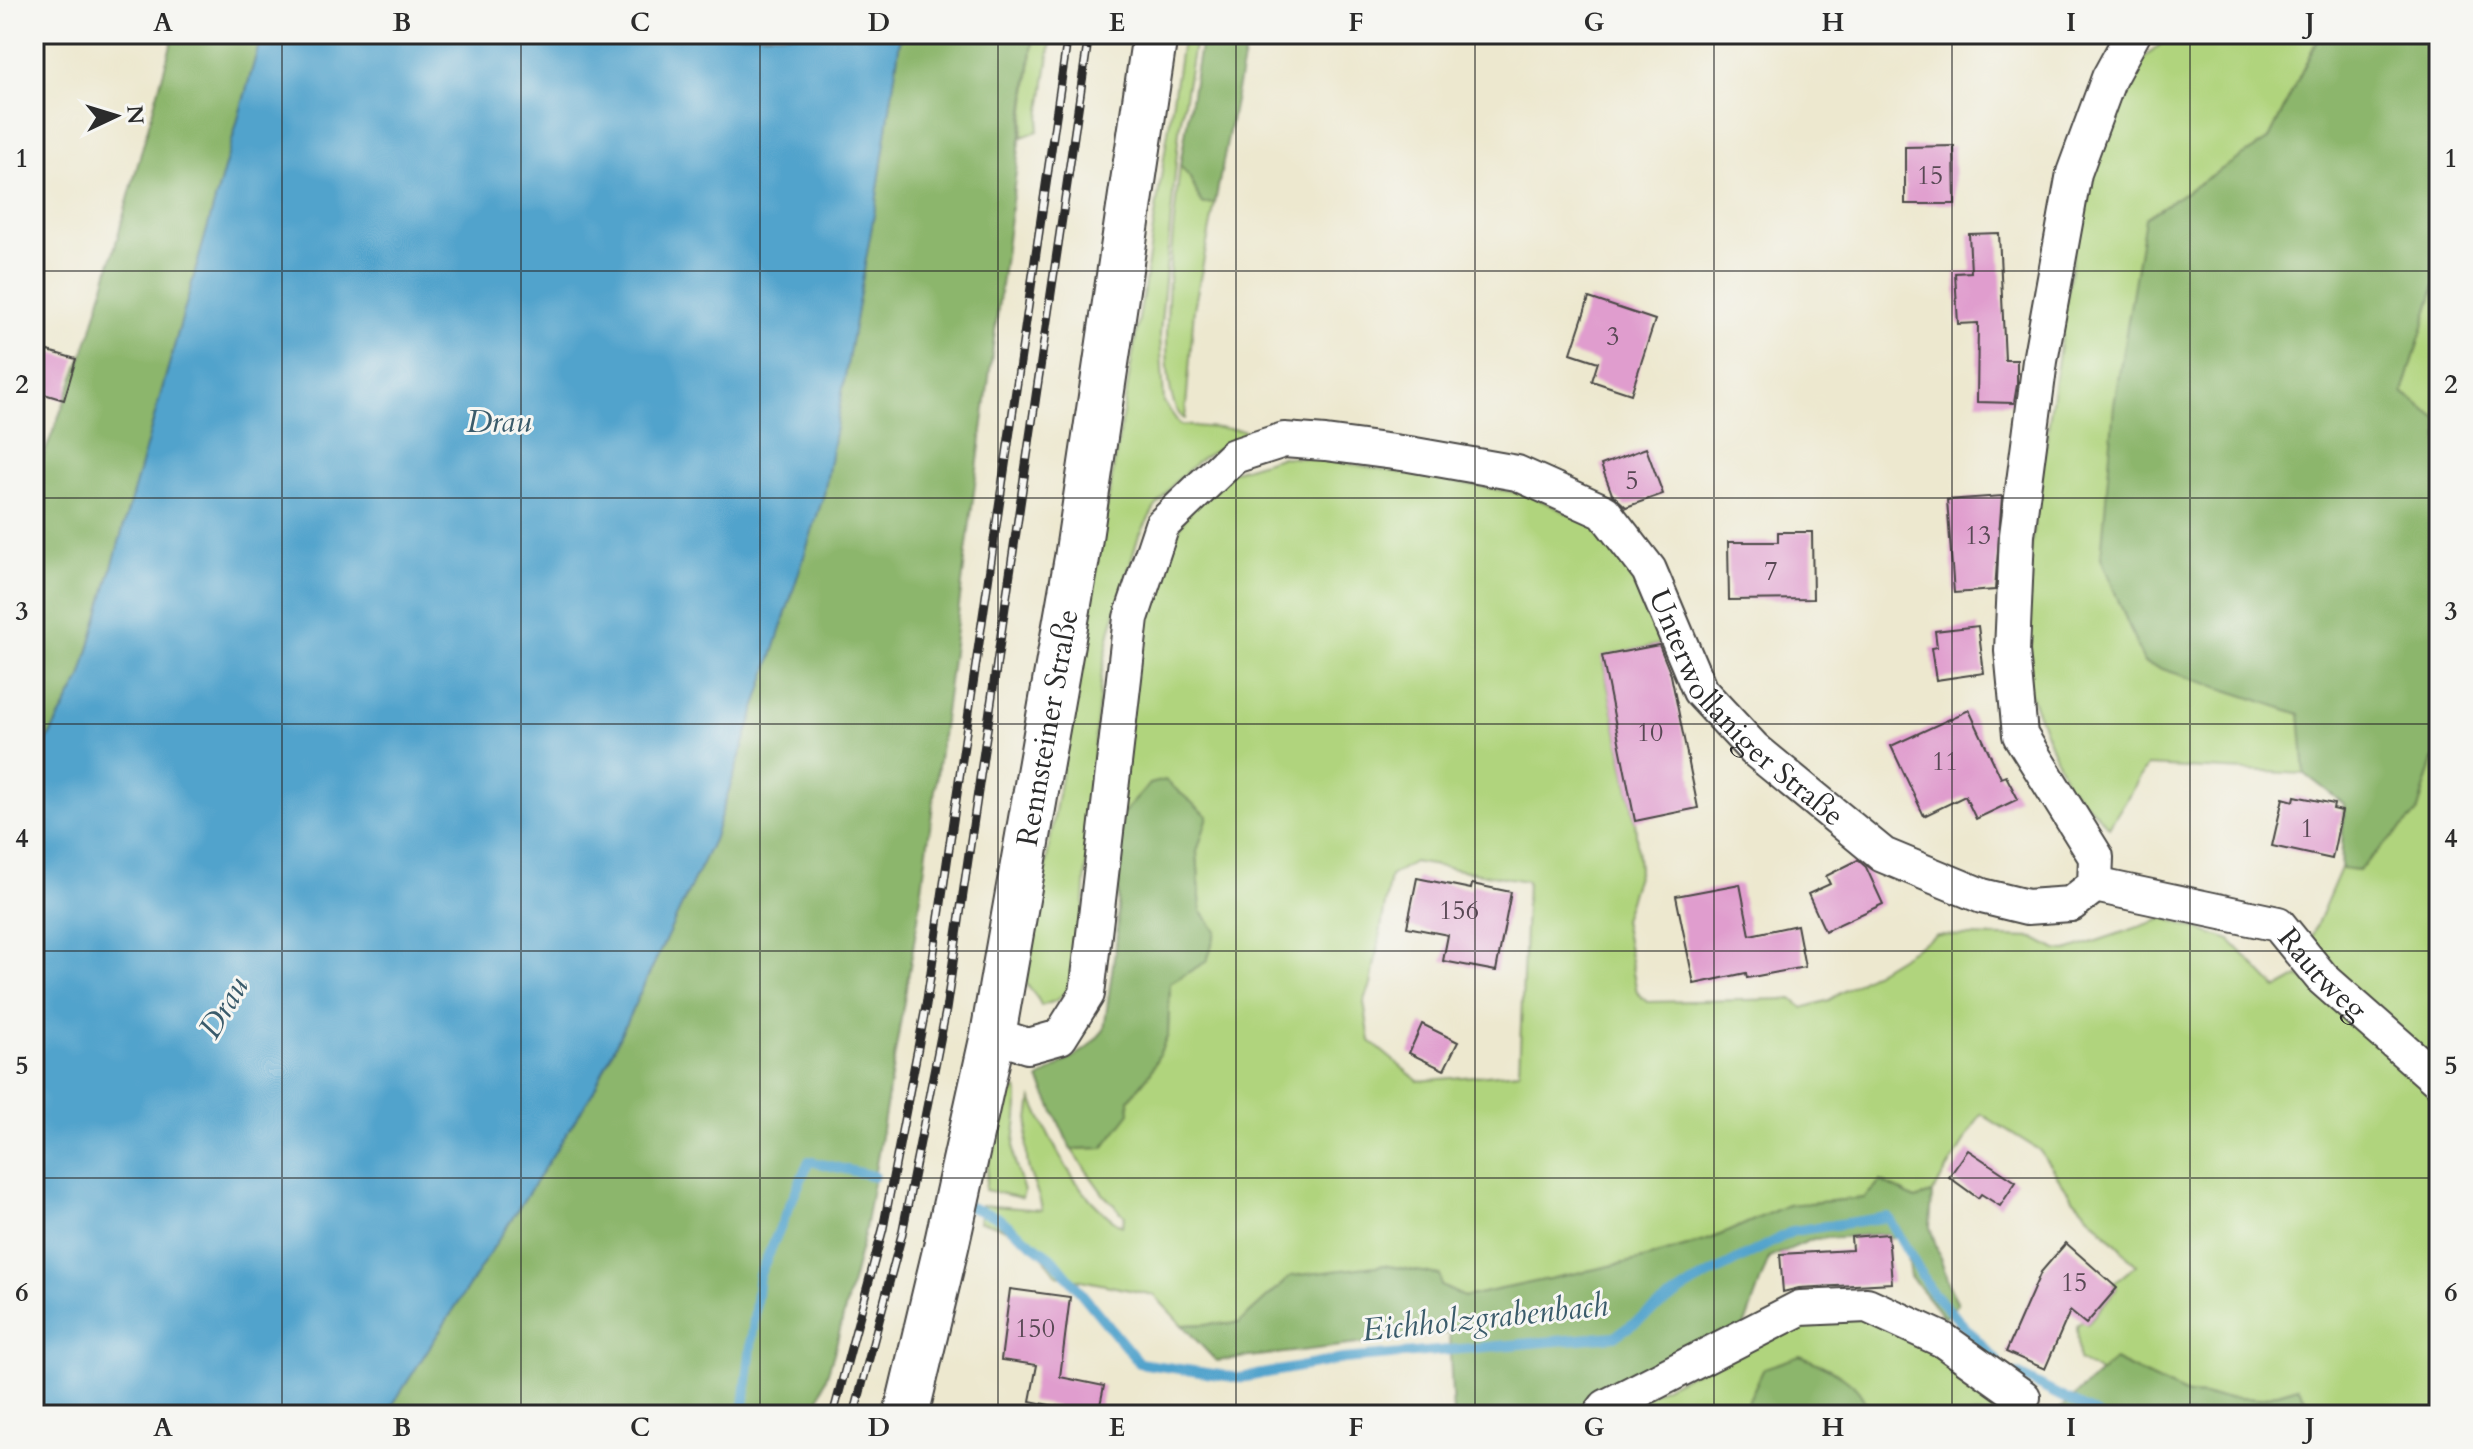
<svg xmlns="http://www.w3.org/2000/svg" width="2473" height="1449" font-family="Cardo,serif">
<rect width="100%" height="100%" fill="#f6f6f2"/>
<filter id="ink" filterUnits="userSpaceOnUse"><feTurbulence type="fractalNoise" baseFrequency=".0125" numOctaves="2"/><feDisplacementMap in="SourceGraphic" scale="16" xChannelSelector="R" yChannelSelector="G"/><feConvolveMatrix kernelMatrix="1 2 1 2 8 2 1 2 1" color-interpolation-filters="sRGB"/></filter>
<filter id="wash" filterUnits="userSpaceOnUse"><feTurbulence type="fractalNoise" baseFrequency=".006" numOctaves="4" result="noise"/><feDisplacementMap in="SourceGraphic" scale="32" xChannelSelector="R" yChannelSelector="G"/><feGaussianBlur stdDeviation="1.8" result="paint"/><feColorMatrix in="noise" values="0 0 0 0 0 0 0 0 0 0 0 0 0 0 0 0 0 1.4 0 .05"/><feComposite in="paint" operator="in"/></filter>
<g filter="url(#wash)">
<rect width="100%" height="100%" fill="#ede8cf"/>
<path fill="#b0d47d" stroke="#6e8054" stroke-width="2" fill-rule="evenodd" d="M1034 34H1052L1038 131 1022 137Z
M1183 34H1196L1179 131 1160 334 1164 402 1180 425 1243 430 1247 435 1203 457 1174 483 1154 509 1138 538 1111 628 1101 677 1090 796 1081 959 1070 988 1055 1001 1041 1006C1039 996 1029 991 1026 982L1143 295Z
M2172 34H2320L2269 139 2145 218 2144 663 2301 714 2305 774 2147 766 2109 827 2066 783 2029 692 2028 566 2083 187 2126 75Z
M1180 165 1190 178 1202 204 1215 203 1194 309 1185 419C1150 403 1176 205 1180 165Z
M2439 274V420L2403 393Z
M1280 457 1322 459 1530 495 1594 526 1629 563 1665 643 1602 657 1635 821 1639 869 1623 920 1637 992 1647 1002 1792 999 1803 1008 1829 1000 1936 935 2034 938 2056 950 2067 951 2165 918 2230 940 2277 989 2299 977 2330 993 2439 1089V1408L2419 1415H2320L2312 1410 2298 1387 2258 1399 2187 1395 2114 1360 2100 1373 2079 1360 2077 1326 2082 1320 2087 1324 2117 1288 2113 1284 2136 1265 2072 1197 2039 1150 1981 1114 1932 1194 1915 1199 1881 1182 1864 1198 1788 1205 1711 1239 1643 1259 1464 1297 1441 1286 1291 1276 1239 1323 1182 1325 1154 1295 1057 1275C1042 1251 1009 1224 979 1222L981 1205 1042 1210C1040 1194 1031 1181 1028 1166 1024 1144 1029 1121 1032 1099 1053 1146 1077 1198 1122 1226L1125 1216 1104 1195 1071 1149 1103 1148 1129 1099 1151 1072 1168 1035 1170 983 1207 961 1216 931 1201 911 1197 852 1115 822 1135 657 1162 561 1192 505 1231 472ZM1413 862 1527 881 1519 1072 1418 1081 1370 1041 1364 1002 1371 985 1390 876Z
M2433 760H2439V1065L2304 948 2310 940 2341 868 2358 870 2417 813Z
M1017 1089C1021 1108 1014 1129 1014 1148 1013 1164 1020 1177 1024 1192L1022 1198 985 1190 997 1104 1008 1092Z
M1881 1316 2009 1404 2038 1411 2043 1415H1868L1867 1402 1743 1412 1739 1415H1607C1693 1375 1786 1317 1881 1316Z"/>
<path fill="#8cb66c" stroke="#5c704c" stroke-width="2" d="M174 34H262L81 678 34 764V481L91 333Z
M901 34H1034L918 919 864 1235 834 1353 814 1415H386L593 1092 713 840 824 494 876 203Z
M1202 34H1248L1215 203 1202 204 1190 178 1180 165Z
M2320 34H2439V274L2403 393 2439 420V760H2433L2417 813 2358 870 2341 868 2344 804 2305 774 2300 714 2144 663 2101 558 2114 405 2145 218 2269 139Z
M1165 780 1208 816 1197 852 1201 911 1216 931 1207 961 1170 983 1168 1035 1151 1072 1129 1099 1130 1113 1103 1148 1071 1149 1039 1079 1089 1047 1104 1030 1117 936 1120 840 1115 822 1150 784Z
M1881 1181 1915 1199 1932 1194 1930 1227 1950 1288 1958 1303 1944 1318 1910 1276 1904 1238H1888L1887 1234 1813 1239 1769 1258 1744 1327 1584 1415H1453L1449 1333 1216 1361 1182 1325 1239 1323 1291 1276 1384 1265 1440 1275 1441 1286 1464 1297 1643 1259 1711 1239 1788 1205 1864 1198Z
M1800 1356C1828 1367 1865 1382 1868 1415H1739L1743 1412 1764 1368Z
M2114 1360 2187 1395 2258 1399 2298 1387 2312 1410 2320 1415H2064L2059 1410Z"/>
<path fill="#51a3cc" stroke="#3e677c" stroke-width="2" d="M262 34H901L876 203 824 494 713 840 593 1092 386 1415H34V764L81 678Z"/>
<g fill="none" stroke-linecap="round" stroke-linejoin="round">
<path stroke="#51a3cc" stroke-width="10" d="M964 1205 997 1217 1054 1260 1139 1363 1240 1378 1343 1359 1615 1336 1694 1283 1793 1231 1888 1217 1931 1291 1997 1361
M2017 1374 2097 1415
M743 1415 759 1276 809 1161 874 1176"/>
</g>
<g id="blocks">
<path fill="#e09dce" d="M1954 146 1955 204H1905V147Z
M1999 233 2005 360H2017V385L2014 403 1977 402 1978 323 1958 324 1955 273 1971 272 1969 234Z
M1589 298 1655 320 1631 394 1592 381 1598 362 1571 353Z
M34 347 76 359 64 400 34 391Z
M1646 448 1663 494 1626 507 1612 494 1601 465Z
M2002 496 1995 590 1954 593 1947 500Z
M1778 532H1812L1813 599 1729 600 1728 542H1778Z
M1978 626 1984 673 1936 680 1931 648 1937 647 1935 631Z
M1659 645 1671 675 1698 808 1635 821 1602 656Z
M1969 710 2001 778 2006 776 2018 799 1976 819 1965 796 1924 816 1891 746Z
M2295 796 2334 804 2333 809 2342 811 2332 859 2272 846 2283 798 2294 801Z
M1858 860 1866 867 1883 904 1825 931 1808 894 1830 884 1826 876Z
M1417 878 1471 889 1472 884 1511 892 1496 971 1443 961 1448 935 1407 927Z
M1740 884 1750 935 1797 925 1805 967 1747 978 1746 973 1694 984 1676 896Z
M1422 1024 1458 1042 1444 1070 1409 1053Z
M1968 1150 2016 1182 2000 1206 1981 1194 1978 1198 1949 1177Z
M1888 1234 1892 1283 1799 1288 1783 1292 1780 1254 1852 1250 1851 1237Z
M2066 1243 2117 1288 2086 1324 2070 1311 2045 1369 2006 1352 2041 1272Z
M1010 1289 1070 1297 1060 1377 1104 1386 1098 1415 1030 1401 1037 1365 1001 1360Z"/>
</g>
</g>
<g filter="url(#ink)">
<use href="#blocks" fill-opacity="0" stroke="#484744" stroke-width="2"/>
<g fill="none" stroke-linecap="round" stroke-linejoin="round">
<g stroke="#484744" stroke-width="38">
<g id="street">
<path id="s1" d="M2095 885 2278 924 2322 978 2439 1081"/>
<path id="s2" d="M993 1035 1028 1046 1060 1037 1087 994 1131 618 1162 525 1234 456 1284 440 1325 443 1409 454 1517 473 1604 512 1649 570 1700 691 1754 749 1883 855 1982 896 2027 907 2071 904 2095 885 2096 857 2020 735 2012 651 2017 535 2040 361 2074 173 2109 78 2133 34"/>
<path d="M1600 1415 1606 1407 1800 1308 1867 1305 1943 1340 2023 1397"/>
</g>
</g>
<g stroke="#484744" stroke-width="48">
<g id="secondary">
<path id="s3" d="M906 1415 946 1247 993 1035 1077 558 1155 34"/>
</g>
</g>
<use href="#street" stroke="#fff" stroke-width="34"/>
<use href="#secondary" stroke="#fff" stroke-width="44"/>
<g stroke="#2b2b2b" stroke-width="9">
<path id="rail" d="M833 1415 883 1229 926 1006 1068 34
M854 1415 902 1234 946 1010 1089 34"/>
</g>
<use href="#rail" stroke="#f6f6f2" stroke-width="6" stroke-dasharray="18" stroke-linecap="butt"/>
</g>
</g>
<path fill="none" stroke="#2b2b2b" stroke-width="2" stroke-opacity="0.55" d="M282 34V1415M521 34V1415M760 34V1415M998 34V1415M1236 34V1415M1475 34V1415M1714 34V1415M1952 34V1415M2190 34V1415M34 271H2439M34 498H2439M34 724H2439M34 951H2439M34 1178H2439"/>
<g text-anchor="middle" stroke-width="6" stroke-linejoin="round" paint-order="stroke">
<g font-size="26" fill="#584854">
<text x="1930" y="184">15</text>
<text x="1613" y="345">3</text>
<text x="1632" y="489">5</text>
<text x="1978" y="544">13</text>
<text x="1771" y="580">7</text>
<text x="1650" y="741">10</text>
<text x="1945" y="770">11</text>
<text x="2307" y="837">1</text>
<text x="1459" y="919">156</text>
<text x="2074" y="1291">15</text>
<text x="1035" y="1337">150</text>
</g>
<g font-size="30" fill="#2b2b2b" stroke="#f6f6f2">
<text dy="10" stroke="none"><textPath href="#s2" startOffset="1326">Unterwollaniger Straße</textPath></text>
<text dy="10" stroke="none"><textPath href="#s3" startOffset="702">Rennsteiner Straße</textPath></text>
<text dy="10" stroke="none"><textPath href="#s1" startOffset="254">Rautweg</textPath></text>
</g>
<g font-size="32" font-style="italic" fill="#3a5b6b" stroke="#f6f6f2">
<text x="499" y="432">Drau</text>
<text transform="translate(223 1007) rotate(-59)" y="11">Drau</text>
<text transform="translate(1485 1317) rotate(-6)" y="11">Eichholzgrabenbach</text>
</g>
</g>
<rect width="2473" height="1449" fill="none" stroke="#f6f6f2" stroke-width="88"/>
<g transform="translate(116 116) rotate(86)" stroke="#f6f6f2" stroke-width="6" paint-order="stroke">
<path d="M0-6L14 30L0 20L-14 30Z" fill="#2b2b2b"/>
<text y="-12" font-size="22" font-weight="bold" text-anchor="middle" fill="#2b2b2b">N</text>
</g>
<rect x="44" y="44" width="2385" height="1361" fill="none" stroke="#2b2b2b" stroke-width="3"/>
<g font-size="26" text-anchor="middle" font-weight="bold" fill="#2b2b2b">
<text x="163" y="31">A</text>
<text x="402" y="31">B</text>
<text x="640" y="31">C</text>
<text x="879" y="31">D</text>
<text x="1117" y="31">E</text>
<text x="1356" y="31">F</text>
<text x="1594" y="31">G</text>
<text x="1833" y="31">H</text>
<text x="2071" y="31">I</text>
<text x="2310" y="31">J</text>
<text x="22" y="167">1</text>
<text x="2451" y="167">1</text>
<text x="22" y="393">2</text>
<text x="2451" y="393">2</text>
<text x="22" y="620">3</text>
<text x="2451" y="620">3</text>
<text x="22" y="847">4</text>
<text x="2451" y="847">4</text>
<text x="22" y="1074">5</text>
<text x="2451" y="1074">5</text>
<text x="22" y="1301">6</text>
<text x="2451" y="1301">6</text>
<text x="163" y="1436">A</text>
<text x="402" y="1436">B</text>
<text x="640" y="1436">C</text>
<text x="879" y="1436">D</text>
<text x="1117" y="1436">E</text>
<text x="1356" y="1436">F</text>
<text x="1594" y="1436">G</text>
<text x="1833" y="1436">H</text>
<text x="2071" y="1436">I</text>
<text x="2310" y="1436">J</text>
</g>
</svg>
